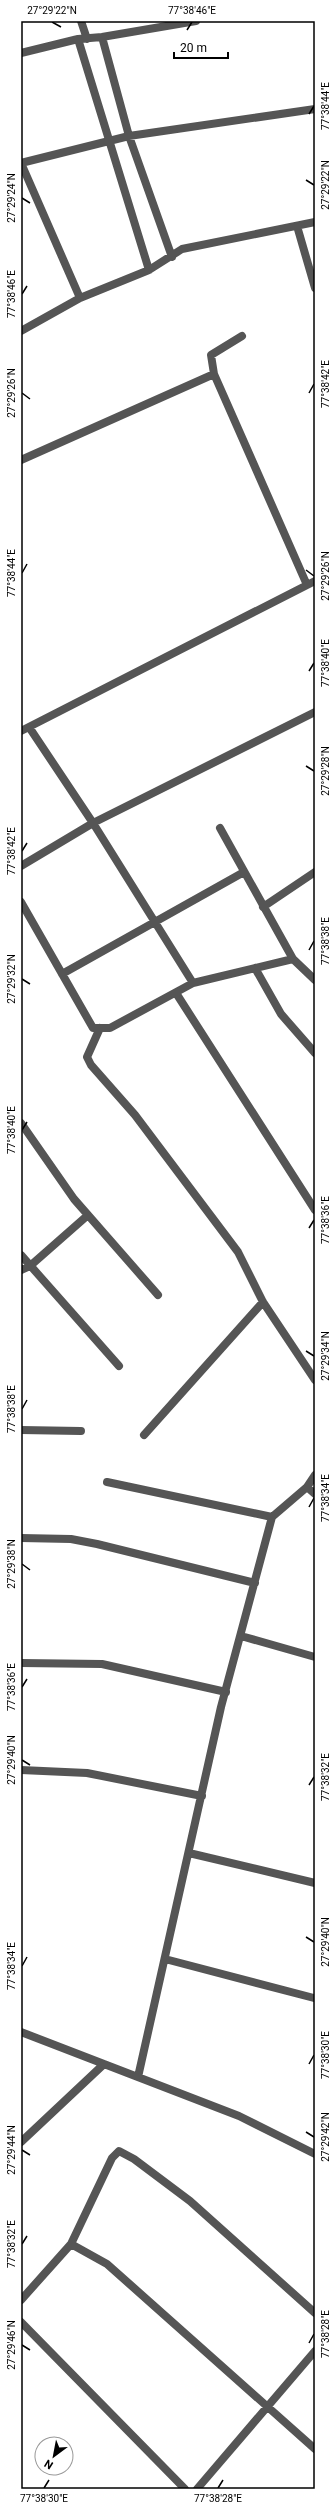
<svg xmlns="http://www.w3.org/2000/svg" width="336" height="2510" font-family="Roboto,sans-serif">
<rect width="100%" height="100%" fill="#fff"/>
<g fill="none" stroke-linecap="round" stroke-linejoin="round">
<path stroke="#555" stroke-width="8" d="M81 21 87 39
M102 37 129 136 172 257
M78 39 149 270
M21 53 78 39 102 37 196 21
M21 163 129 136 315 109
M21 163 80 298
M297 226 315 288
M21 331 80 298 149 270 182 249 315 222
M242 336 211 355 214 374 307 585
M21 460 214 374
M29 727 93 823 193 983
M21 731 315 581
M220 828 293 959
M21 866 93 823 315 712
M21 902 93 1028H110L193 983 293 959 315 980
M263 907 315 872
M255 968 281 1014 315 1053
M62 974 244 872
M176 993 315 1210
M100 1028 87 1057 91 1065 135 1115 238 1252 263 1302 315 1380
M21 1123 74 1199 158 1295
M21 1255 119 1366
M21 1270 30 1266 88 1215
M21 1430 81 1431
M144 1435 263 1302
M107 1482 272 1517
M307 1487 315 1494
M21 1538 71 1539 97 1544 255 1583
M241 1636 315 1657
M21 1663 102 1664 226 1692
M21 1770 87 1773 202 1796
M189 1853 315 1883
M165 1959 314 1998
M21 2032 239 2116 315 2154
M138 2077 221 1707 272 1517 307 1487 315 1475
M21 2142 104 2064
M71 2244 112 2158 119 2151 134 2159 190 2201 315 2313
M21 2300 71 2244 107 2264 315 2449
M21 2322 185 2489
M197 2489 315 2351"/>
</g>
<path fill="none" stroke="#000" stroke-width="1.5" d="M52 22 61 27M187 30 192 22M309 114 314 106M306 180 314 185M22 198 30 203M22 294 27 286M22 393 30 399M309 393 314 384M306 570 314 576M22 573 27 564M309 671 314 663M306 766 314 771M22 851 27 843M309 950 314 941M22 979 30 984M22 1130 27 1122M309 1228 314 1220M306 1351 314 1356M22 1409 27 1400M309 1507 314 1498M22 1564 30 1570M22 1687 27 1679M22 1760 30 1765M309 1785 314 1777M306 1937 314 1942M22 1966 27 1957M309 2064 314 2055M306 2132 314 2137M22 2150 30 2155M22 2244 27 2236M309 2343 314 2334M22 2345 30 2350M44 2488 49 2480M218 2488 223 2480"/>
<rect width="336" height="2510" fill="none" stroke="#ffffff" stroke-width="44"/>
<g transform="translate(54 2456) rotate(212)"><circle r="19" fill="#ffffff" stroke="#999999"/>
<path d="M0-3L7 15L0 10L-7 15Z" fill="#000000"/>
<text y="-6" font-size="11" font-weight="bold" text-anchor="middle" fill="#000000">N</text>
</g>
<path d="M174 52v6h54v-6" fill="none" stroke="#000000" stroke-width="2"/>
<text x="180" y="52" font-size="12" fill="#000000" stroke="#ffffff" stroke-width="3" paint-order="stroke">20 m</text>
<rect x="22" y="22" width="292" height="2466" fill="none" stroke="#000" stroke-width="1.5"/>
<g font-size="10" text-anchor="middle" fill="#000">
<text x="52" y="14">27°29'22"N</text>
<text x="192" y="14">77°38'46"E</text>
<text transform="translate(325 106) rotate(-90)" y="4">77°38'44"E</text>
<text transform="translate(325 185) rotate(-90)" y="4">27°29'22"N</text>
<text transform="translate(11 198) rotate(-90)" y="4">27°29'24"N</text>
<text transform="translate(11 294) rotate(-90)" y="4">77°38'46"E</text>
<text transform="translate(325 384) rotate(-90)" y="4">77°38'42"E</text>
<text transform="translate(11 393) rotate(-90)" y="4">27°29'26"N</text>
<text transform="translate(11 573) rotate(-90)" y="4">77°38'44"E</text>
<text transform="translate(325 576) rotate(-90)" y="4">27°29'26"N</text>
<text transform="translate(325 663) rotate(-90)" y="4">77°38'40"E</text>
<text transform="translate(325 771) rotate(-90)" y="4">27°29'28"N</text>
<text transform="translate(11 851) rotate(-90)" y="4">77°38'42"E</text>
<text transform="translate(325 941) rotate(-90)" y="4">77°38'38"E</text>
<text transform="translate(11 979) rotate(-90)" y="4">27°29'32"N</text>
<text transform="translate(11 1130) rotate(-90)" y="4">77°38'40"E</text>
<text transform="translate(325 1220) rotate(-90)" y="4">77°38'36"E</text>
<text transform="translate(325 1356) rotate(-90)" y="4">27°29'34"N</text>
<text transform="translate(11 1409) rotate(-90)" y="4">77°38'38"E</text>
<text transform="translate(325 1498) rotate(-90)" y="4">77°38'34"E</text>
<text transform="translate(11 1564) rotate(-90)" y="4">27°29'38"N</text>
<text transform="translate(11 1687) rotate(-90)" y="4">77°38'36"E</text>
<text transform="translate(11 1760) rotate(-90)" y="4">27°29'40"N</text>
<text transform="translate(325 1777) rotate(-90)" y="4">77°38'32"E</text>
<text transform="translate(325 1942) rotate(-90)" y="4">27°29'40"N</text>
<text transform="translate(11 1966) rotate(-90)" y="4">77°38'34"E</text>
<text transform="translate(325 2055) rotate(-90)" y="4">77°38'30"E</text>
<text transform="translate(325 2137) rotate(-90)" y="4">27°29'42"N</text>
<text transform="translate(11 2150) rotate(-90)" y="4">27°29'44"N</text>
<text transform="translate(11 2244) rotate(-90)" y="4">77°38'32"E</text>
<text transform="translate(325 2334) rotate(-90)" y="4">77°38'28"E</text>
<text transform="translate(11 2345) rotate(-90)" y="4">27°29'46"N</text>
<text x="44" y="2502">77°38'30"E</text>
<text x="218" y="2502">77°38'28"E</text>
</g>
</svg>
